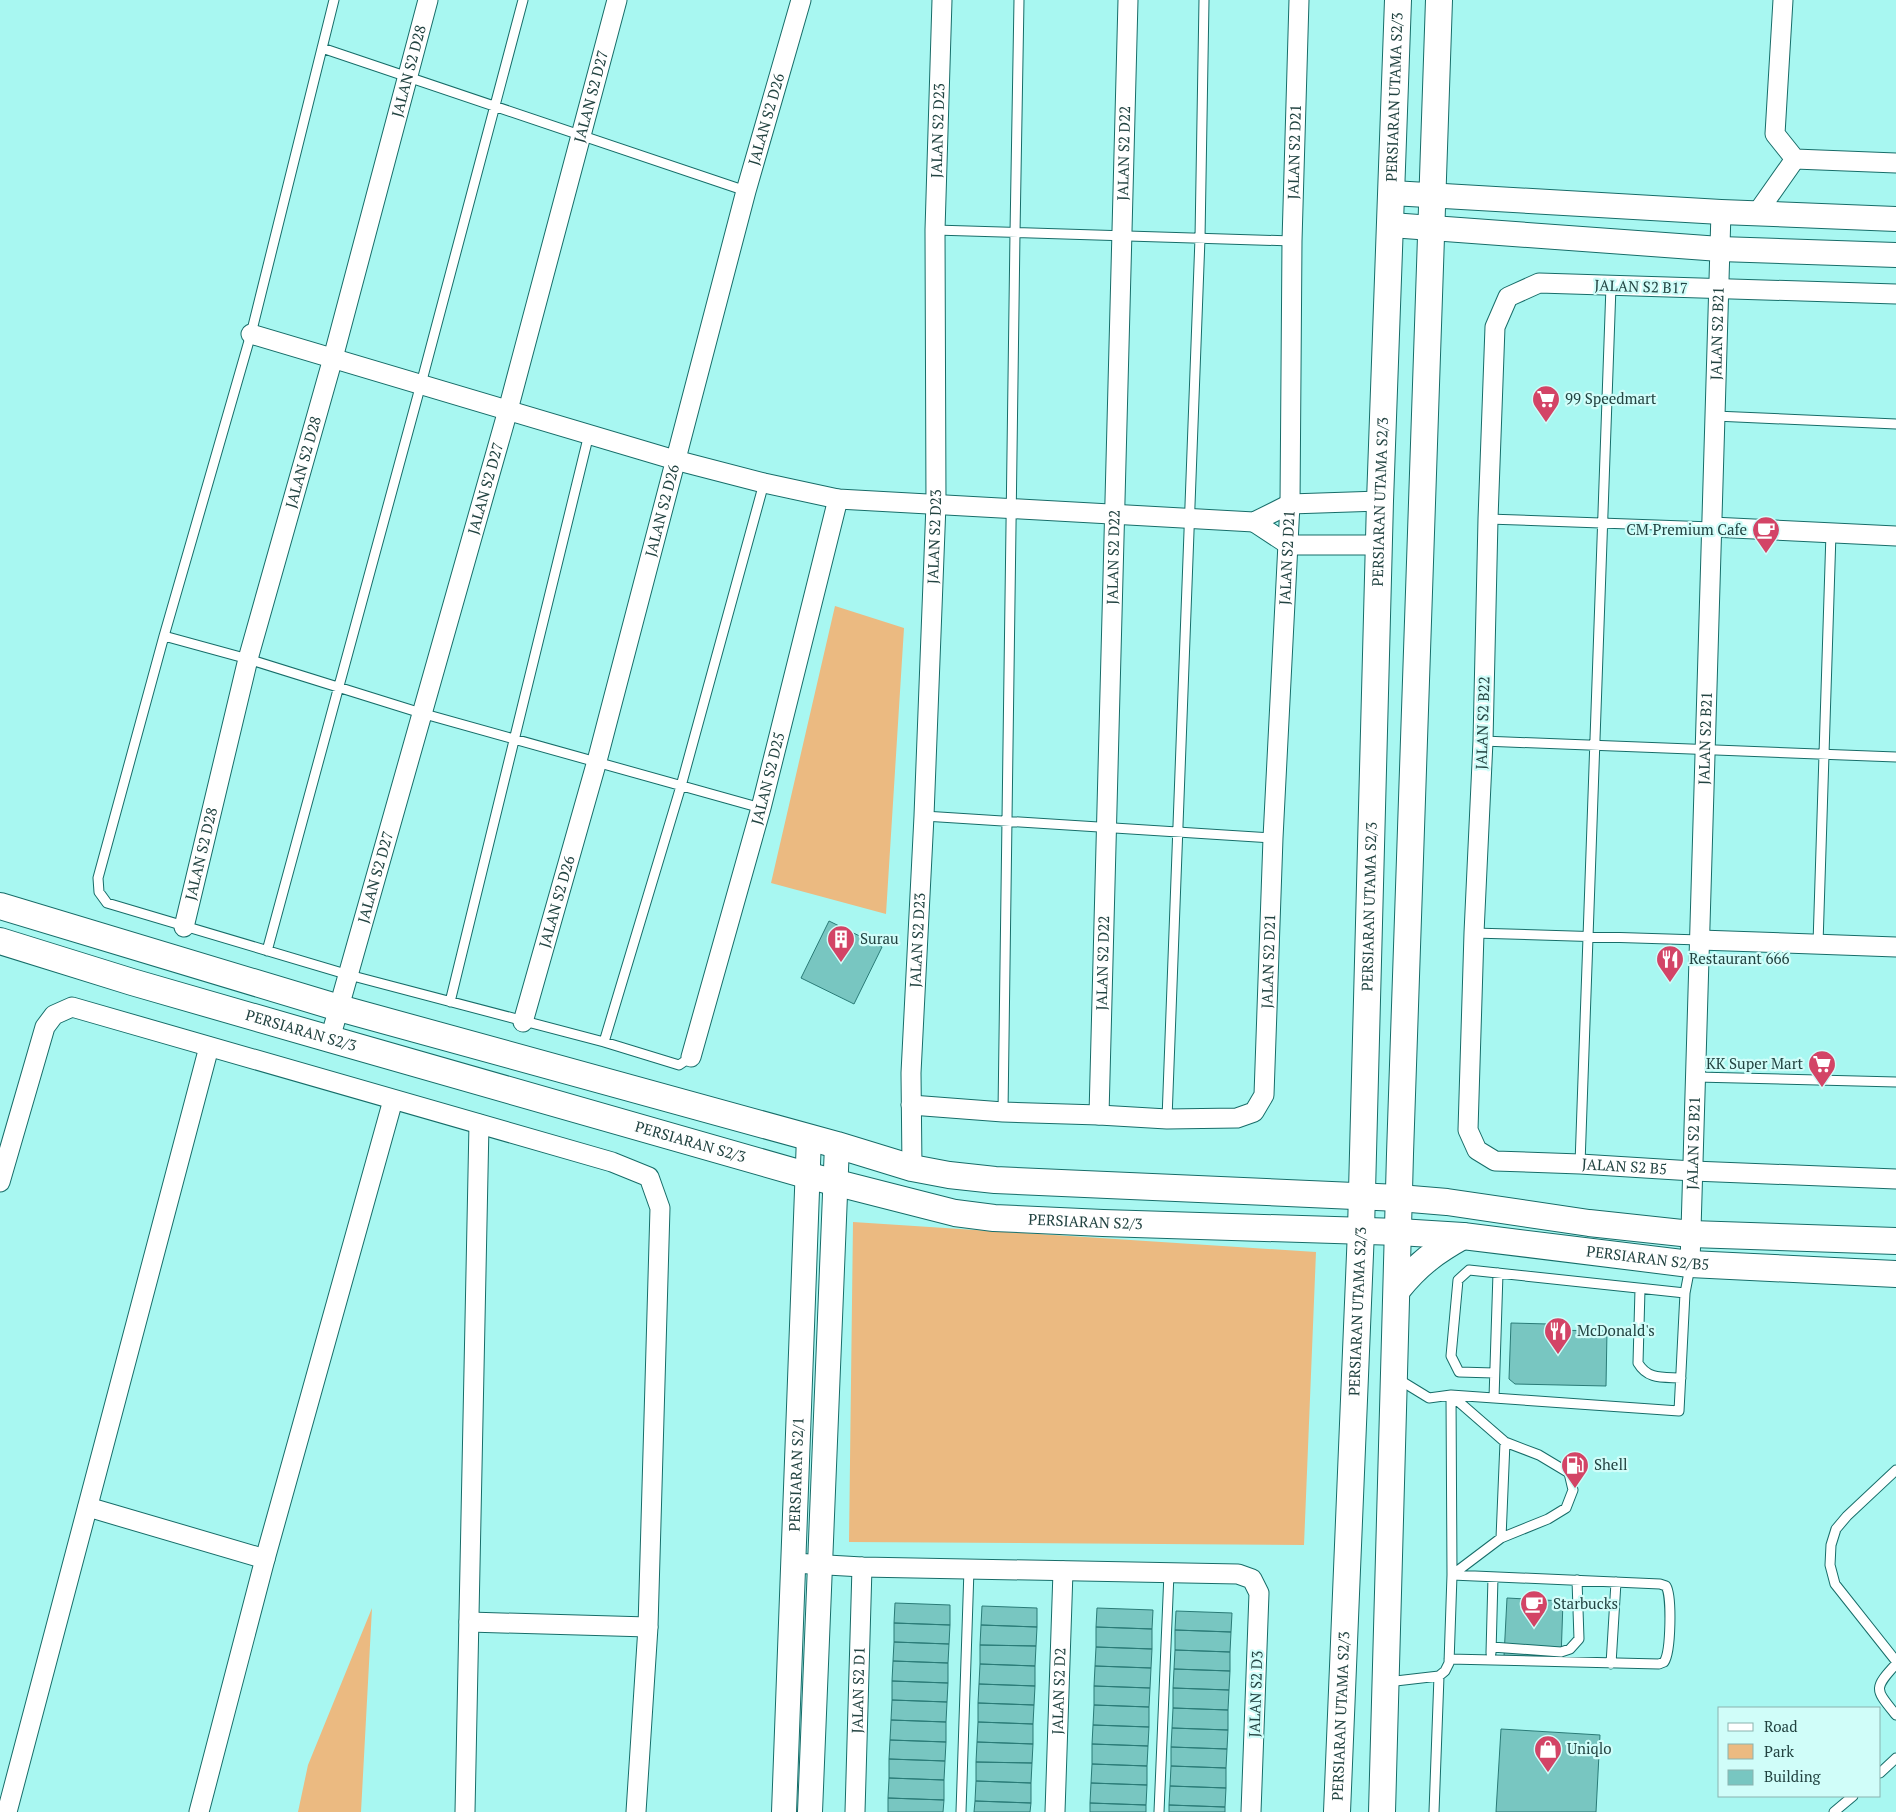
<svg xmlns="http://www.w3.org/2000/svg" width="1896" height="1812" font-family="'PT Serif',serif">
<rect width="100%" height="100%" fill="#a8f7f1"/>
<path fill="#ebba81" d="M835 606 904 628 886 914 771 883Z
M853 1222 1316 1252 1304 1545 849 1542Z
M372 1608 361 1812H298L308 1765Z"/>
<path fill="#78c6c1" stroke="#2a7b77" d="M829 921 882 947 854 1004 801 978Z
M1511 1323 1548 1324V1330L1607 1331 1606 1386 1515 1384 1509 1379Z
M1507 1598 1563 1601 1561 1659 1504 1656Z
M895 1603 950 1605V1625L894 1623Z
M982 1606 1037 1608V1627L981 1625Z
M1097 1608 1153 1610 1152 1629 1096 1627Z
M1176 1611 1232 1613 1231 1632 1175 1630Z
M894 1623 950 1625 949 1644 894 1642Z
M981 1625 1037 1627 1036 1646 980 1645Z
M1096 1627 1152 1629V1649L1096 1647Z
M1175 1630 1231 1632 1230 1652 1175 1650Z
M894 1642 949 1644 948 1663 893 1661Z
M980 1645 1036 1646 1035 1666 980 1664Z
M1096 1647 1152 1649 1151 1668 1095 1666Z
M1175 1650 1230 1652V1671L1174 1669Z
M893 1661 948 1663V1683L892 1681Z
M980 1664 1035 1666V1686L979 1684Z
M1095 1666 1151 1668 1150 1688 1094 1686Z
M1174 1669 1230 1671 1229 1690 1173 1688Z
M892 1681 948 1683 947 1702 892 1700Z
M979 1684 1035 1686 1034 1705 978 1703Z
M1094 1686 1150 1688 1149 1707 1094 1705Z
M1173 1688 1229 1690 1228 1710 1173 1708Z
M892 1700 947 1702 946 1722 891 1720Z
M978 1703 1034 1705 1033 1724 978 1722Z
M1094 1705 1149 1707V1727L1093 1725Z
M1173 1708 1228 1710V1730L1172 1728Z
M891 1720 946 1722V1742L890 1740Z
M978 1722 1033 1724V1744L977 1742Z
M1093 1725 1149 1727 1148 1746 1092 1744Z
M1172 1728 1228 1730 1227 1749 1171 1747Z
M1501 1729 1600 1735 1596 1812H1496Z
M890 1740 946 1742 945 1761 889 1759Z
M977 1742 1033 1744 1032 1763 976 1762Z
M1092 1744 1148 1746 1147 1766 1092 1764Z
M1171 1747 1227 1749 1226 1768 1171 1766Z
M889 1759 945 1761 944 1780 889 1778Z
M976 1762 1032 1763 1031 1783 976 1781Z
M1092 1764 1147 1766V1785L1091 1783Z
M1171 1766 1226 1768V1788L1170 1786Z
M889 1778 944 1780V1800L888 1798Z
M976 1781 1031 1783V1803L975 1801Z
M1091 1783 1147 1785 1146 1805 1090 1803Z
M1170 1786 1226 1788 1225 1807 1169 1805Z
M888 1798 944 1800 943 1812H888Z
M975 1801 1031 1803 1030 1812H974Z
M1090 1803 1146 1805V1812H1090Z
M1169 1805 1225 1807V1812H1169Z"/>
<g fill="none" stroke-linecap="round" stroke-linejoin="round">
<g stroke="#176d69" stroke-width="11">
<path id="service" d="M334 0 251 334 164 636 98 878 99 892 107 903 349 975 604 1042 679 1065 691 1057
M322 48 746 191
M935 230 1292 241
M1715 416 1896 424
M1488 519 1712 527
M164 636 248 659 421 713 761 808
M1483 741 1896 757
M924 816 1273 838
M1474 933 1700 940
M1818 944 1831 533
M267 951 421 384 523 0
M450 1002 589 434
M604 1042 681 786 764 483
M1696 1077 1896 1082
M1003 1112 1015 233 1019 0
M1167 1119 1200 238 1204 0
M1580 1164 1611 286
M1640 1289 1638 1363C1648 1380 1663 1377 1681 1378
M1494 1373 1459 1372 1451 1356 1458 1280 1469 1270 1685 1293
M1398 1379 1429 1398 1451 1395 1679 1411 1685 1293 1690 1267
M1451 1395 1505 1442 1539 1455 1569 1473 1573 1490 1566 1508 1548 1519 1501 1538 1452 1575
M1494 1398 1498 1273
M1896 1470 1847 1516 1836 1529 1831 1545 1830 1565 1835 1584 1896 1661
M1501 1538 1505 1442
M1492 1647 1561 1652 1570 1649 1579 1639 1577 1580
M1491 1653 1493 1577
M1449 1659 1659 1664 1664 1662C1671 1652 1672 1596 1666 1586L1660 1584 1452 1575
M1611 1664 1616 1582
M1896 1664C1873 1689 1875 1689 1896 1715
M1387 1682 1439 1676 1445 1671 1449 1663 1452 1575 1451 1395
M1880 1773 1896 1758
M961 1812 969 1569
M1159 1812 1169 1573
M1434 1812 1439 1676
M1834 1812 1853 1796"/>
</g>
<g stroke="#176d69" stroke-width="21">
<g id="minor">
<path d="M1783 0 1775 134 1795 159 1896 163"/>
<path d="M1757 213 1795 159"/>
<path id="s1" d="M1896 294 1539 283 1508 297 1495 327 1488 519 1483 741 1474 933 1468 1130 1477 1150 1495 1161 1580 1164 1693 1171 1896 1179"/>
<path d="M251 334 675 460 764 483 838 499 1254 522 1290 504 1380 501"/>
<path d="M1254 522 1289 545H1380"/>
<path d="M1712 527 1896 536"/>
<path id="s2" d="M184 927 248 659 333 358 428 0"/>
<path d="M1700 940 1896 947"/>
<path id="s3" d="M523 1022 597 761 746 191 801 0"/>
<path id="s4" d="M330 1039 508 410 617 0"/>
<path id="s5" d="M691 1057 761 808 838 499"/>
<path id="s6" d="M911 1105 1003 1112 1099 1115 1167 1119 1237 1118 1254 1112 1264 1095 1273 838 1290 504 1292 241 1299 0"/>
<path id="s7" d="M1099 1115 1128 0"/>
<path id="s8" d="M912 1168 911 1073 924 816 936 504 935 230 942 0"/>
<path d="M0 1182 45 1027 54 1015 72 1007 612 1162 649 1177 660 1208 648 1627 636 1812"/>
<path id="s9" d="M1690 1264 1721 212"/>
<path d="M88 1507 265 1559"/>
<path d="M793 1563 862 1567 1238 1574 1252 1579 1259 1593 1251 1812"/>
<path d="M469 1622 648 1627"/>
<path d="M7 1812 209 1047"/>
<path d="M199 1812 265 1559 393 1100"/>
<path d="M465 1812 479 1124"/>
<path id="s10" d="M855 1812 862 1567"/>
<path id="s11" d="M1055 1812 1063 1571"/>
</g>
</g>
<g stroke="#176d69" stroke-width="26">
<g id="tertiary">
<path d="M1392 193 1721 212 1896 219"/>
<path d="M1391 225 1720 249 1896 255"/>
<path id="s12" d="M784 1812 809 1137"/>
<path d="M810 1812 837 1145"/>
</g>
</g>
<g stroke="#176d69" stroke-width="28">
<g id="secondary">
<path d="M0 906 339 1008 837 1145 912 1168 949 1175 995 1180 1399 1198 1447 1202 1589 1223 1691 1234 1896 1241"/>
<path id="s13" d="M0 941 132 982 330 1039 806 1175 955 1213 994 1218 1103 1223 1399 1232 1463 1236 1690 1264 1896 1274"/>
<path d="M1398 1289C1418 1264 1436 1251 1463 1236"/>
<path id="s14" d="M1337 1812 1361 1230 1380 501 1398 0"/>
<path d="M1382 1812 1400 1154 1439 0"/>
</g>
</g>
<use href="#service" stroke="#fff" stroke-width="9"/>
<use href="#minor" stroke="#fff" stroke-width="19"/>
<use href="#tertiary" stroke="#fff" stroke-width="24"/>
<use href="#secondary" stroke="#fff" stroke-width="26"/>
</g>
<defs>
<g id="supermarket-pin" transform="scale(1.4375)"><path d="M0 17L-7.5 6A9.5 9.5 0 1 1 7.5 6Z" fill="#d34466" stroke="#d0fdf9"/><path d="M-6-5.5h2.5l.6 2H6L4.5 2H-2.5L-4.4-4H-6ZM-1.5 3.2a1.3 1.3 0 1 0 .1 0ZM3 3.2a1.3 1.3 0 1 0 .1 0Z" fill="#fff"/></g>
<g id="cafe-pin" transform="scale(1.4375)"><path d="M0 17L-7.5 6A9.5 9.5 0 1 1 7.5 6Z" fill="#d34466" stroke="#d0fdf9"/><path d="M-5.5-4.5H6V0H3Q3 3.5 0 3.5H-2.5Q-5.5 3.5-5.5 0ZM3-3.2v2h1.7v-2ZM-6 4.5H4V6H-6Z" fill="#fff"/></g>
<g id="building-pin" transform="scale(1.4375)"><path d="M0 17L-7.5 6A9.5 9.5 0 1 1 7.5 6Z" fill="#d34466" stroke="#d0fdf9"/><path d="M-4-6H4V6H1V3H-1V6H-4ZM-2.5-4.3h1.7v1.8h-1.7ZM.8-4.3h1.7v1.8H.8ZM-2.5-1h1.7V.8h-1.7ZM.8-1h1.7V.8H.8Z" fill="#fff"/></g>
<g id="restaurant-pin" transform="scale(1.4375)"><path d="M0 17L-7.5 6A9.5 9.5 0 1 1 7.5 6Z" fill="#d34466" stroke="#d0fdf9"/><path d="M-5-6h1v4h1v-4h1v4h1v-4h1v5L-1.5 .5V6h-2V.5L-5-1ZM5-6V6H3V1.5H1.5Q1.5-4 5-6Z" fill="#fff"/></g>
<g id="fuel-pin" transform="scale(1.4375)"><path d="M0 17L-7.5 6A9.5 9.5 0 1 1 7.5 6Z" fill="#d34466" stroke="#d0fdf9"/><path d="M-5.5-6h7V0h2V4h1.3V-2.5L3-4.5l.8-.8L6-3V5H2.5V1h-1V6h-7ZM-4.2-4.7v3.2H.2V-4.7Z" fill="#fff"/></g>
<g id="shop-pin" transform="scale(1.4375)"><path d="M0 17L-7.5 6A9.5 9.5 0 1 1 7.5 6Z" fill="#d34466" stroke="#d0fdf9"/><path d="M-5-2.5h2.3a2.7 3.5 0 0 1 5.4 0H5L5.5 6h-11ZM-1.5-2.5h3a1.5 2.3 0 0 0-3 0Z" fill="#fff"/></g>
</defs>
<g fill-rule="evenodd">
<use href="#supermarket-pin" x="1546" y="399"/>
<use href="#cafe-pin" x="1766" y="530"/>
<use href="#building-pin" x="841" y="939"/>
<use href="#restaurant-pin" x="1670" y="959"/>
<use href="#supermarket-pin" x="1822" y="1064"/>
<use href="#restaurant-pin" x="1558" y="1331"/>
<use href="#fuel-pin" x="1575" y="1465"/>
<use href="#cafe-pin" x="1534" y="1604"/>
<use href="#shop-pin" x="1548" y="1749"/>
</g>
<g text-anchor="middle" stroke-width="4.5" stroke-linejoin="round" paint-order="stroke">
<g font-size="15" fill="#224341" stroke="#d0fdf9">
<text dy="5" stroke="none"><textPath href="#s2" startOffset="885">JALAN S2 D28</textPath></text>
<text dy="5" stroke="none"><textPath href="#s14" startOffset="1716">PERSIARAN UTAMA S2/3</textPath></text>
<text dy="5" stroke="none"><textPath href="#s4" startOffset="978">JALAN S2 D27</textPath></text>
<text dy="5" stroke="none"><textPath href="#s3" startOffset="935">JALAN S2 D26</textPath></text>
<text dy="5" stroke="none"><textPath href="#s8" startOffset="1038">JALAN S2 D23</textPath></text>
<text dy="5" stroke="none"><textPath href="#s7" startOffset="962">JALAN S2 D22</textPath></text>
<text dy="5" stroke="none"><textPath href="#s6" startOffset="1308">JALAN S2 D21</textPath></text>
<text transform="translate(1641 287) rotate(2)" y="5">JALAN S2 B17</text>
<text dy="5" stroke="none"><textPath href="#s9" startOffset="931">JALAN S2 B21</textPath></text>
<text dy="5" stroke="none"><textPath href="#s2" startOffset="480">JALAN S2 D28</textPath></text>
<text dy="5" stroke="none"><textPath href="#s4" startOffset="572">JALAN S2 D27</textPath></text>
<text dy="5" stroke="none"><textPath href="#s14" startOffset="1311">PERSIARAN UTAMA S2/3</textPath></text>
<text dy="5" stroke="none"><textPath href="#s3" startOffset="530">JALAN S2 D26</textPath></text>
<text dy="5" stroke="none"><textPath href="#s8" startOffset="632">JALAN S2 D23</textPath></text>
<text dy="5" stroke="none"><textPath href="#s7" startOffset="558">JALAN S2 D22</textPath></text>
<text dy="5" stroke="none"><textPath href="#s6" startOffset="902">JALAN S2 D21</textPath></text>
<text transform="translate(1483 723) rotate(-88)" y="5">JALAN S2 B22</text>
<text dy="5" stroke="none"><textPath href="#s9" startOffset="526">JALAN S2 B21</textPath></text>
<text dy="5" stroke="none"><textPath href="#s5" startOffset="289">JALAN S2 D25</textPath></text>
<text dy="5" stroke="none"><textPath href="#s2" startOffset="75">JALAN S2 D28</textPath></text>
<text dy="5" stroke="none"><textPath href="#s4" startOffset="168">JALAN S2 D27</textPath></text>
<text dy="5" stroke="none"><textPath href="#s3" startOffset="125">JALAN S2 D26</textPath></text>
<text dy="5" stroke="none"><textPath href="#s14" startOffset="906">PERSIARAN UTAMA S2/3</textPath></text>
<text dy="5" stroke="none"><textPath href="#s8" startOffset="228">JALAN S2 D23</textPath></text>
<text dy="5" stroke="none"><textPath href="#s7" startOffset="152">JALAN S2 D22</textPath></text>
<text dy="5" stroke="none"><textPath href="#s6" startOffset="498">JALAN S2 D21</textPath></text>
<text dy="5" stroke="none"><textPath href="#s13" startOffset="314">PERSIARAN S2/3</textPath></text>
<text dy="5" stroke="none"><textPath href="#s13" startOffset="719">PERSIARAN S2/3</textPath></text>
<text dy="5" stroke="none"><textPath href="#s9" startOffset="121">JALAN S2 B21</textPath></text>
<text dy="5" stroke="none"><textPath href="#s1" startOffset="1400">JALAN S2 B5</textPath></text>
<text dy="5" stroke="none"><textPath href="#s13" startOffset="1124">PERSIARAN S2/3</textPath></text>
<text dy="5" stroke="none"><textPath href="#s13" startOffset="1688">PERSIARAN S2/B5</textPath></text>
<text dy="5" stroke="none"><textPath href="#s14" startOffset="501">PERSIARAN UTAMA S2/3</textPath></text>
<text dy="5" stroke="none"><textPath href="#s12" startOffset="338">PERSIARAN S2/1</textPath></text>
<text dy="5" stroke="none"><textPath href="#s10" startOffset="122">JALAN S2 D1</textPath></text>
<text dy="5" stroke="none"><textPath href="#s11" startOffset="121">JALAN S2 D2</textPath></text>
<text transform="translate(1256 1694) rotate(-88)" y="5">JALAN S2 D3</text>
<text dy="5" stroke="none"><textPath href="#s14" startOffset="96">PERSIARAN UTAMA S2/3</textPath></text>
</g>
<g font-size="15" fill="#224341" stroke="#d0fdf9" text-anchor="start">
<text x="1565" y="404">99 Speedmart</text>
<text x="1747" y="535" text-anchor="end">CM Premium Cafe</text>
<text x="860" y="944">Surau</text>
<text x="1689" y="964">Restaurant 666</text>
<text x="1803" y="1069" text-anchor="end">KK Super Mart</text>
<text x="1577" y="1336">McDonald's</text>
<text x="1594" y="1470">Shell</text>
<text x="1553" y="1609">Starbucks</text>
<text x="1567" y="1754">Uniqlo</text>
</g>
</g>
<rect x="1718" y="1707" width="162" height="90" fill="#d0fdf9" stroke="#8ab3af"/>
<rect x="1728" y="1723" width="25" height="8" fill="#ffffff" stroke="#8ab3af"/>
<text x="1764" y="1732" font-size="15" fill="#224341">Road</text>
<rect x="1728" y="1744" width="25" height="15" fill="#ebba81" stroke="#8ab3af"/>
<text x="1764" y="1757" font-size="15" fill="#224341">Park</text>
<rect x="1728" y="1770" width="25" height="15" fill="#78c6c1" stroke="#8ab3af"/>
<text x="1764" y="1782" font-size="15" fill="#224341">Building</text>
</svg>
